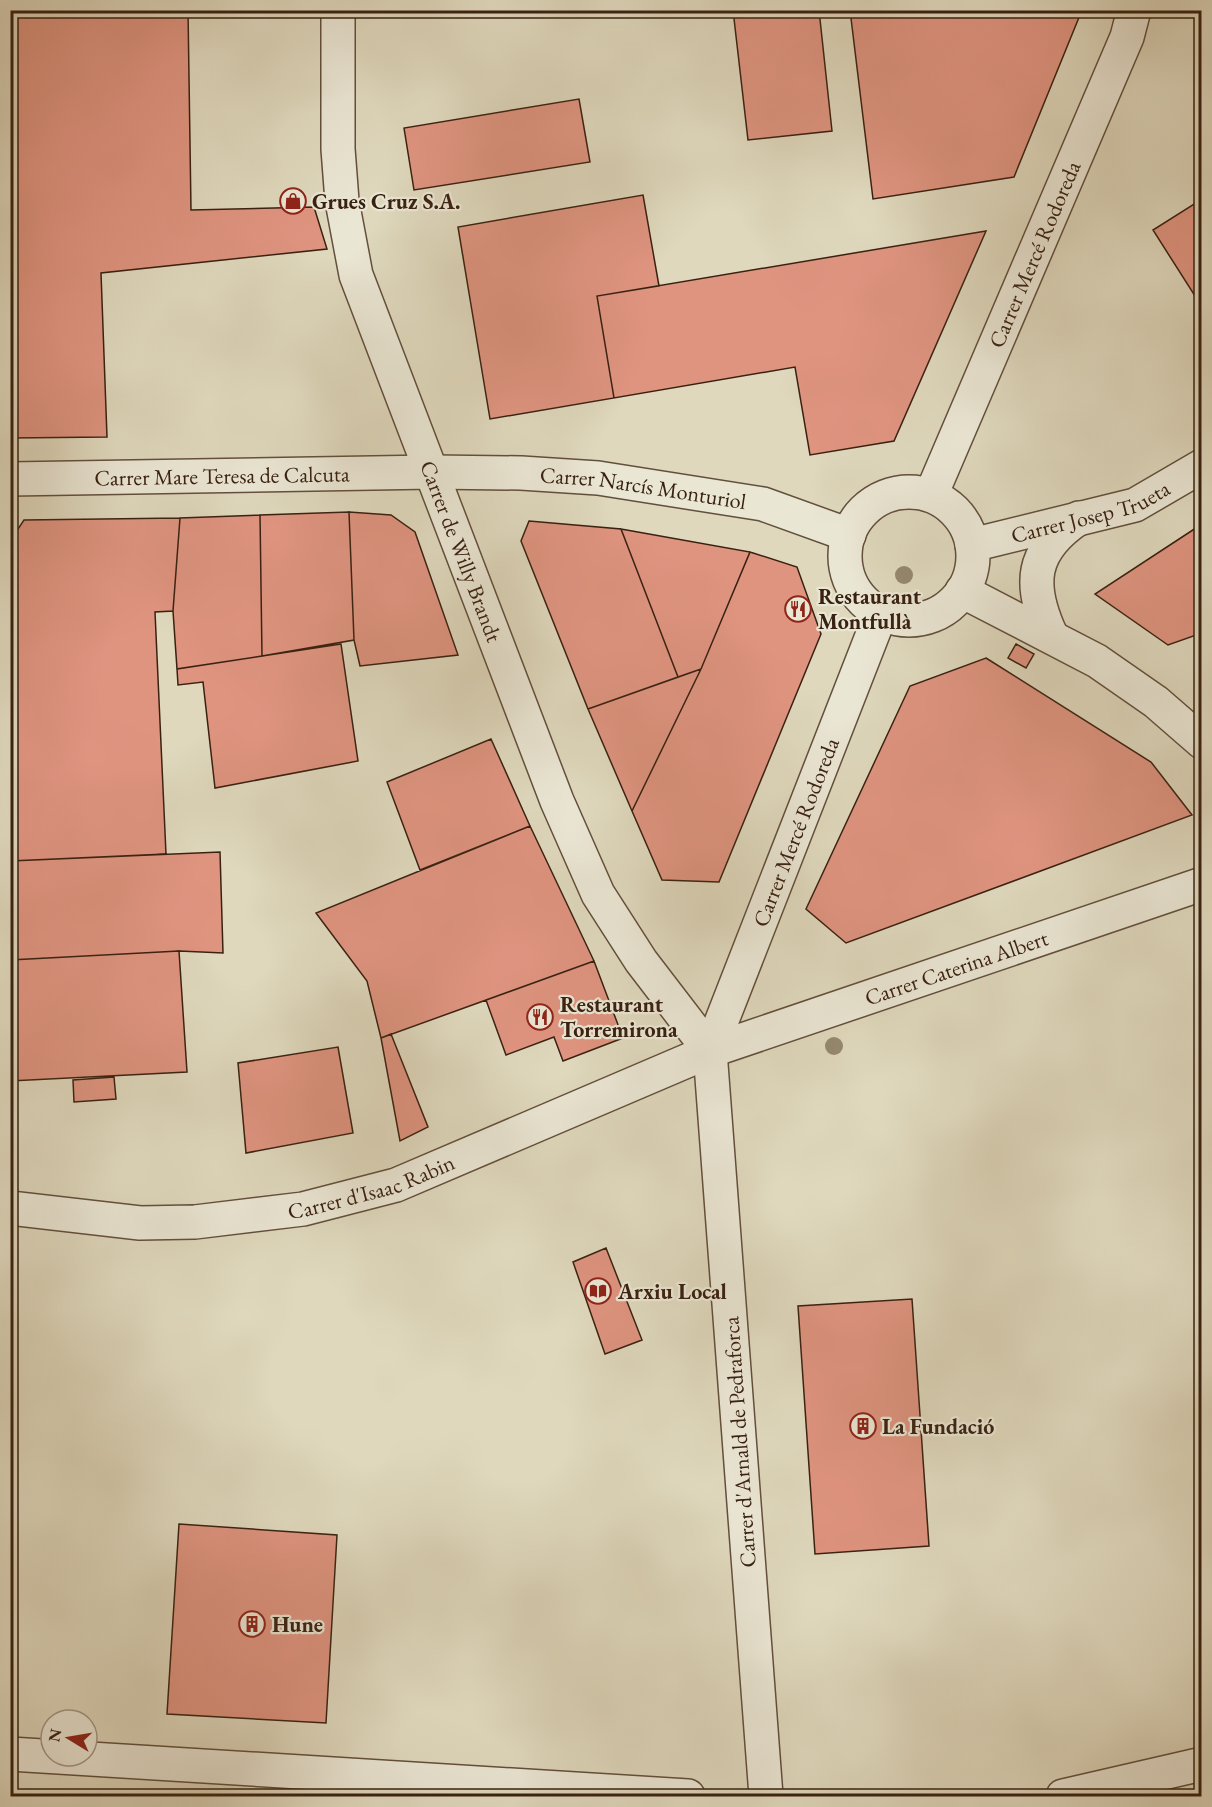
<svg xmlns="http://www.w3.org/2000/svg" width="1212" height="1807" font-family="'EB Garamond',serif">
<rect width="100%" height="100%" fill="#dfd8bd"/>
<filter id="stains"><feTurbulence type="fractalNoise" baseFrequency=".00333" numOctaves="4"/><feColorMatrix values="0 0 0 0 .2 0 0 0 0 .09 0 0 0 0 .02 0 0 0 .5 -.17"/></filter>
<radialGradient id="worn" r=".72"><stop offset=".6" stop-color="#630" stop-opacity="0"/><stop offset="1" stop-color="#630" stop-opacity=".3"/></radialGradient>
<path fill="#df9480" stroke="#392111" stroke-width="1.5" d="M10 10H188L191 210 314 207 327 249 101 273 107 437 10 438Z
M733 10H819L832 131 748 140Z
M850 10H1082L1014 177 873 199Z
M579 99 590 162 414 190 404 128Z
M643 195 659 286 597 296 614 398 490 419 458 227Z
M1202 199V307L1153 230Z
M986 231 894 441 810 455 795 367 614 398 597 296Z
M349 512 354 640 262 656 260 515Z
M349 512 391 515 415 532 458 655 360 666 354 640Z
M260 515 262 656 177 669 173 611 180 518Z
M180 518 173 611 155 612 166 854 10 861V541L24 520Z
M529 521 621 529 678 677 588 709 521 541Z
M1202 524V633L1168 645 1095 594Z
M621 529 750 552 701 669 678 677Z
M750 552 797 567 821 634 719 882 662 880 632 811 701 669Z
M341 644 358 761 215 788 203 682 178 685 177 669Z
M1016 644 1034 654 1026 668 1008 658Z
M986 658 1151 762 1192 815 846 943 806 909 910 686Z
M701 669 632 811 588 709Z
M491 739 530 826 420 870 387 782Z
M530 826 594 961 381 1038 367 981 316 913Z
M220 852 223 953 179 951 10 960V861Z
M179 951 187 1072 10 1081V960Z
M594 961 623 1038 563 1061 554 1037 506 1055 486 1000Z
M391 1034 428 1127 400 1141 381 1038Z
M338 1047 353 1133 246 1153 238 1063Z
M114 1077 116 1099 74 1102 73 1080Z
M606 1248 642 1340 605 1354 573 1262Z
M912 1299 929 1546 815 1554 798 1306Z
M179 1524 337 1535 326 1723 167 1714Z"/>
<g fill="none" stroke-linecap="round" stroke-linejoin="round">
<g stroke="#624f3c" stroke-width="36">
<g id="street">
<path id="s1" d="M338 10V149L342 201 356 275 557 801 598 894 641 961 710 1051"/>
<path id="s2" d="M10 479 432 472 521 473 598 478 763 504 849 535"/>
<circle cx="909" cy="556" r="64"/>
<path id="s3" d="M931 495 1127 37 1134 10"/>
<path id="s4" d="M972 545 1135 505 1202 466"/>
<path d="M962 591 1097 661 1156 702 1202 742"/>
<path d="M1051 635C1028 585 1030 551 1079 518"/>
<path id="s5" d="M10 1208 140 1223 195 1222 303 1209 396 1185 710 1051 1202 884"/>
<path d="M10 1754 688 1796"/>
<path id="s6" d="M766 1796 710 1051 881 613"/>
<path d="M1063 1796 1202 1764"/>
</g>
</g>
<use href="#street" stroke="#eae6d4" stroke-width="33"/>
</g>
<g fill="#95896f">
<circle cx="904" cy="575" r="9"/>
<circle cx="834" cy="1046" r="9"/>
</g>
<defs>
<g id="shop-ring" transform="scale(1.35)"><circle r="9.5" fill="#eae6d4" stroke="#8f2418" stroke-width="1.5"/><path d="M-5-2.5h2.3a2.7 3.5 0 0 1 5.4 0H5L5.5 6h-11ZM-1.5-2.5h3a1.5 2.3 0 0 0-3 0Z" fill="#8f2418"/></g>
<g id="restaurant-ring" transform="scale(1.35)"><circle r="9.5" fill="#eae6d4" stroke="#8f2418" stroke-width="1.5"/><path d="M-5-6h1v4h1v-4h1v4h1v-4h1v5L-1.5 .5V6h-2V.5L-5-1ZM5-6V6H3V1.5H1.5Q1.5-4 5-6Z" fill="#8f2418"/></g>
<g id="library-ring" transform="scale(1.35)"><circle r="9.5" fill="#eae6d4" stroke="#8f2418" stroke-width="1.5"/><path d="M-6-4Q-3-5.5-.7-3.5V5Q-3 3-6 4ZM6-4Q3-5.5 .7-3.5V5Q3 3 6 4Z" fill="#8f2418"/></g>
<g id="building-ring" transform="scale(1.35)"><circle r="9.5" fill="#eae6d4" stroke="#8f2418" stroke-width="1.5"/><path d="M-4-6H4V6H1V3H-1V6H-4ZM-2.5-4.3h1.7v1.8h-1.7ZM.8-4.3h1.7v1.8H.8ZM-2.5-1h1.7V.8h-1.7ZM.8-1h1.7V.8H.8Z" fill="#8f2418"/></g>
</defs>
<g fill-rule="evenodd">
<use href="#shop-ring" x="293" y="201"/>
<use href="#restaurant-ring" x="798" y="609"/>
<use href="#restaurant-ring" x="540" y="1017"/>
<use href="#library-ring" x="598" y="1291"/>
<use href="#building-ring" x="863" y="1426"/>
<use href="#building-ring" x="252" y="1624"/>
</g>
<g text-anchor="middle" stroke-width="4.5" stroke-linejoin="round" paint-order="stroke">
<g font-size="22" font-weight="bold" fill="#392111" stroke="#eae6d4" text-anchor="start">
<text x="312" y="209">Grues Cruz S.A.</text>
<text x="818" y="604">Restaurant<tspan x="818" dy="25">Montfullà</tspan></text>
<text x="560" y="1012">Restaurant<tspan x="560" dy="25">Torremirona</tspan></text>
<text x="618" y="1299">Arxiu Local</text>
<text x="882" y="1434">La Fundació</text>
<text x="272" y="1632">Hune</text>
</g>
<g font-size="22" fill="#392111" stroke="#eae6d4">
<text dy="8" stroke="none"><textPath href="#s3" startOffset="262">Carrer Mercé Rodoreda</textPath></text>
<text dy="8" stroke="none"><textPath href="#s2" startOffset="212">Carrer Mare Teresa de Calcuta</textPath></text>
<text dy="8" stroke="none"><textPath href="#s2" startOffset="634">Carrer Narcís Monturiol</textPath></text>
<text dy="8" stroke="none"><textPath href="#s4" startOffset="123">Carrer Josep Trueta</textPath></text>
<text dy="8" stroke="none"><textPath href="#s1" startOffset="562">Carrer de Willy Brandt</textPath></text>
<text dy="8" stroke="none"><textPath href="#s6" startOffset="982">Carrer Mercé Rodoreda</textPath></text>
<text dy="8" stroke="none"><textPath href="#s5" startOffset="992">Carrer Caterina Albert</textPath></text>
<text dy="8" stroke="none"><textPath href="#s5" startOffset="366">Carrer d'Isaac Rabin</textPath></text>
<text transform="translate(739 1442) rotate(-94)" y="8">Carrer d'Arnald de Pedraforca</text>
</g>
</g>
<rect width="1212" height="1807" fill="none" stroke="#dfd8bd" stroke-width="36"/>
<rect x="12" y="12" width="1188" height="1783" fill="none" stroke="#392111" stroke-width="3"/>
<rect x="18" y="18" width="1176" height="1771" fill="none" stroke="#392111" stroke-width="1.5"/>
<g transform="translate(69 1738) rotate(281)"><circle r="28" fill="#eae6d4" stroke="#a39786" stroke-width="1.5"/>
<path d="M0-4.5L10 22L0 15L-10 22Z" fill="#8f2418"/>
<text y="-9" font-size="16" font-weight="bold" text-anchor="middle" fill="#392111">N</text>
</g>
<rect width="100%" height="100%" filter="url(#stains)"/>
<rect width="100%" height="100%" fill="url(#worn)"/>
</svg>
